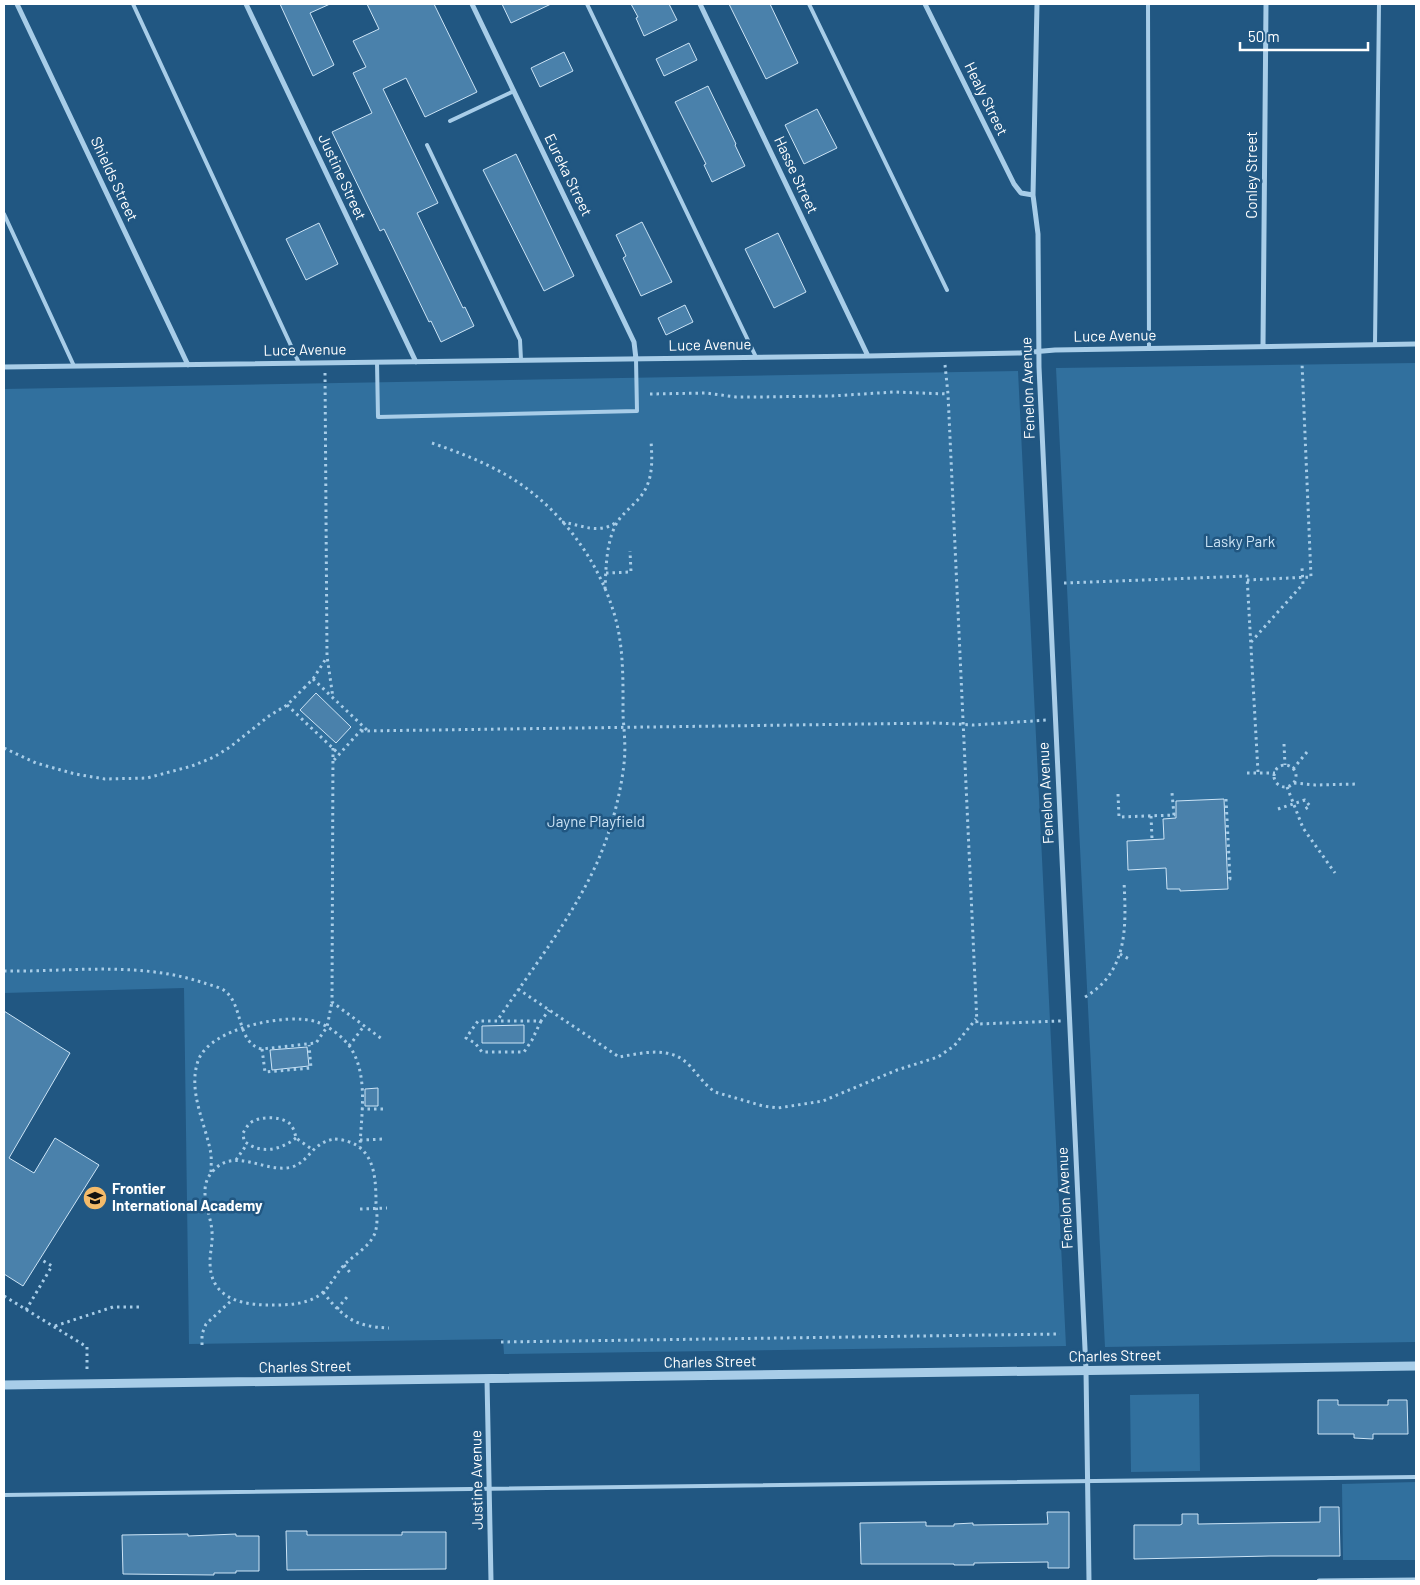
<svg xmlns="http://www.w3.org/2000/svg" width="1420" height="1585" font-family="Barlow,sans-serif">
<rect width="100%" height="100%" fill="#215782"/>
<path fill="#31709e" d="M1416 363V1342L1105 1347 1056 368Z
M1018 371 1066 1346 504 1354 503 1339 189 1344 184 988 4 993V389Z
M1199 1394 1200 1471 1131 1472 1130 1395Z
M1416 1482V1560H1343L1342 1484Z"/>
<path fill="#4a81ab" stroke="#cce4f6" d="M280 4H330L310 13 334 65 313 76Z
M367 4H434L477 92 425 117 406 78 383 89 438 203 417 213 463 308 465 307 474 326 441 342 431 321 429 322 384 229 380 231 332 132 372 113 353 73 366 67 353 41 379 29Z
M502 4H551L511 23Z
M631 4H669L677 20 644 36 636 18 638 17Z
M729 4H770L798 63 766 79Z
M689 43 697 60 664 76 656 59Z
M564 52 573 71 540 87 531 68Z
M708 86 736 144 735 145 745 166 712 182 704 165 706 164 675 102Z
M817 109 837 148 804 164 785 125Z
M516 154 574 276 544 291 483 170Z
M642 222 672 282 641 296 623 258 626 256 616 235Z
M319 223 338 264 306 280 286 239Z
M778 233 806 292 774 308 745 249Z
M685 305 693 322 666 335 658 318Z
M316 693 351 727 336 743 300 710Z
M1224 799 1228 889 1180 891V889H1167L1166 868 1128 870 1127 841 1164 839 1163 819 1176 818V801Z
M4 1011 70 1053 9 1158 34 1173 55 1138 99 1165 23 1286 4 1274Z
M524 1025V1043H482V1026Z
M307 1047 309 1066 272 1070 270 1050Z
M378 1088V1106H365V1089Z
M1318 1400H1338V1405H1388V1400H1407L1408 1434H1373V1439L1354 1438V1434H1318Z
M1320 1507H1339L1340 1556H1270L1134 1559V1525H1180L1182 1524V1514H1198V1524L1320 1522Z
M1047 1512H1069V1568H1048V1562L974 1563V1565H954V1564H861L860 1523 926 1522V1526H954V1524L973 1523V1525L1048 1524Z
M286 1531H307V1535H402V1532H446V1569L287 1570Z
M188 1534V1536L236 1534V1536H259V1571H236V1573H214V1575L123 1574 122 1535Z"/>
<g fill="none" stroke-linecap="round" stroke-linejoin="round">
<path stroke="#a8cde8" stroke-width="3" stroke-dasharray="2.5 4" stroke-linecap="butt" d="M945 365 948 394 977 1024 1061 1021
M325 373 327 656 333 698
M650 394 706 393 736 397H758L832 396 894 392 948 394
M432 443C458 452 484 462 508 476 557 505 596 556 613 610 624 643 623 680 623 715 624 731 626 747 624 764 620 798 610 834 596 865 570 921 531 970 497 1021
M562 522C582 525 598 535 617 522
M606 573 631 572 630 551
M1247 580 1311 577 1302 363
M1064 583 1247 576 1258 772
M605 589C606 568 606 540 618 521 624 512 634 505 641 496 654 479 652 459 651 440
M1251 642 1303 584 1302 568
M313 679 367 730
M304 688 313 679 327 657
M287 705 339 754
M361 731 937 723 974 725 1047 720
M1284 744 1285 765
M4 748 36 763 75 774 105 779 147 778 192 766 214 757 230 747 269 716 287 705 305 687
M333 748 332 1002 382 1039
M334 760 362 729
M1274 776a11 11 0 1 1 22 0a11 11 0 1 1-22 0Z
M1293 769 1307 752
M1247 773H1275
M1294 783 1315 785 1358 784
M1287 787 1303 828 1335 873
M1118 794 1119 817 1174 815 1172 793
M1226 799 1230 879H1228
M1278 809 1305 800 1310 806 1305 809
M1151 816 1152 839
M1120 954 1131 960
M4 971C70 972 139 961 204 983 210 985 220 987 225 991 244 1006 236 1043 262 1049L316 1043 327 1027 332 1002
M518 989 619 1057C643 1053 671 1045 690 1066 698 1075 705 1085 715 1092L763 1106 778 1108 823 1101 897 1070 938 1057 954 1046 976 1019
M1085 997C1129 971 1126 925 1124 881
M541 1021 532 1040 524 1052H482L475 1043 466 1038 478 1021H541L549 1010
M349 1046 364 1026
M262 1049 265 1072 311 1068 309 1045
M361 1109H384
M296 1138C280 1150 261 1155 244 1141L243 1133C245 1130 247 1126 250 1123 259 1116 280 1116 289 1123 293 1126 295 1133 296 1138L313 1150
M335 1139C373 1142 376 1172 376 1203 377 1213 378 1224 375 1233 370 1246 356 1254 346 1263 339 1270 334 1279 328 1287 313 1306 287 1305 265 1305 237 1304 210 1296 210 1262 210 1252 213 1242 212 1232 211 1212 196 1189 213 1171 235 1146 265 1174 292 1167 309 1162 312 1142 335 1139Z
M360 1140 385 1139
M236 1160 247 1144
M211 1172C211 1165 212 1157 210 1149 204 1121 188 1090 198 1061 209 1028 288 1012 317 1022 329 1026 343 1037 350 1047 369 1075 361 1116 360 1147
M360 1209 387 1208
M344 1265 352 1275
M323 1292C343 1318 356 1327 389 1328
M4 1296 87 1347V1369
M337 1309 347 1297
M26 1310 52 1266 40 1259
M55 1326 113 1307H141
M501 1342 1060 1334
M202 1345V1334L206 1324 232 1300"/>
<path stroke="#a8cde8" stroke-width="4" d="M133 4 299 363
M587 4 756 357
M809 4 947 290
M1148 4 1149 348
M450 121 514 91
M427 145 520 340 521 360
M4 214 74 366
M1375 344 1379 4
M377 362 378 417 637 411 636 359
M4 1495 1416 1477"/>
<path stroke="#a8cde8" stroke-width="5" d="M17 4 188 365
M246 4 416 362
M472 4 634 342 636 359
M700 4 868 356
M925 4 1014 184 1021 193 1033 195
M1037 4 1033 195 1038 234 1039 367 1086 1370 1089 1581
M1263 346 1266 4
M4 367 868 356 1020 353 1055 350 1416 344
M487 1379 491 1581
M1319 1581 1416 1580"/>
<path stroke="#a8cde8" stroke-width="9" d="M4 1385 1416 1366"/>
</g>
<defs>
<g id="school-disc" transform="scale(1.25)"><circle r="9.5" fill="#f4bb6a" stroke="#215782"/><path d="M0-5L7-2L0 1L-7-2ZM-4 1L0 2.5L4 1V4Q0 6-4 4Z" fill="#111"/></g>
</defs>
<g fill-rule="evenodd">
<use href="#school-disc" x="95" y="1198"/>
</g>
<g text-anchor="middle" stroke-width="5" stroke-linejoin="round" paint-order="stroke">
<g font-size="15" fill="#fff" stroke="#215782">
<text transform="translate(986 99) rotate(64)" y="5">Healy Street</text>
<text transform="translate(568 175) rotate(64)" y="5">Eureka Street</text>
<text transform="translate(796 175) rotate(65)" y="5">Hasse Street</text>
<text transform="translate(1252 175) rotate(-90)" y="5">Conley Street</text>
<text transform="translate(342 177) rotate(65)" y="5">Justine Street</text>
<text transform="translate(114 179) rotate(65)" y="5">Shields Street</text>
<text transform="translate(1115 336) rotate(-1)" y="5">Luce Avenue</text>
<text transform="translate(710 345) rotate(-1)" y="5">Luce Avenue</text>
<text transform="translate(305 350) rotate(-1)" y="5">Luce Avenue</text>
<text transform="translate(1028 388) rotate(-92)" y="5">Fenelon Avenue</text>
<text transform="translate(1046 793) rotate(-93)" y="5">Fenelon Avenue</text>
<text transform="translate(1065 1198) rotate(-93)" y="5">Fenelon Avenue</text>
<text transform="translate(1115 1356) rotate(-1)" y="5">Charles Street</text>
<text transform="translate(710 1362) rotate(-1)" y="5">Charles Street</text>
<text transform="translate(305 1367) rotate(-1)" y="5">Charles Street</text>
<text transform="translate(477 1480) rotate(-91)" y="5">Justine Avenue</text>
</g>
<g font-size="15" fill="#cce4f6" stroke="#215782">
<text x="1240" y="547">Lasky Park</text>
<text x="596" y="827">Jayne Playfield</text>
</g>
<g font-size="15" font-weight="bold" fill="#fff" stroke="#215782" text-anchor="start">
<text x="112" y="1194">Frontier<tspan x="112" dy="17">International Academy</tspan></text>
</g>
</g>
<rect width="1420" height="1585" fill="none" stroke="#ffffff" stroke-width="10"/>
<path d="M1240 42v8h128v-8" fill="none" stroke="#ffffff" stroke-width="2.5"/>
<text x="1248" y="42" font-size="15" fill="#ffffff" stroke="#215782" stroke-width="4" paint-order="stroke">50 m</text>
</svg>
